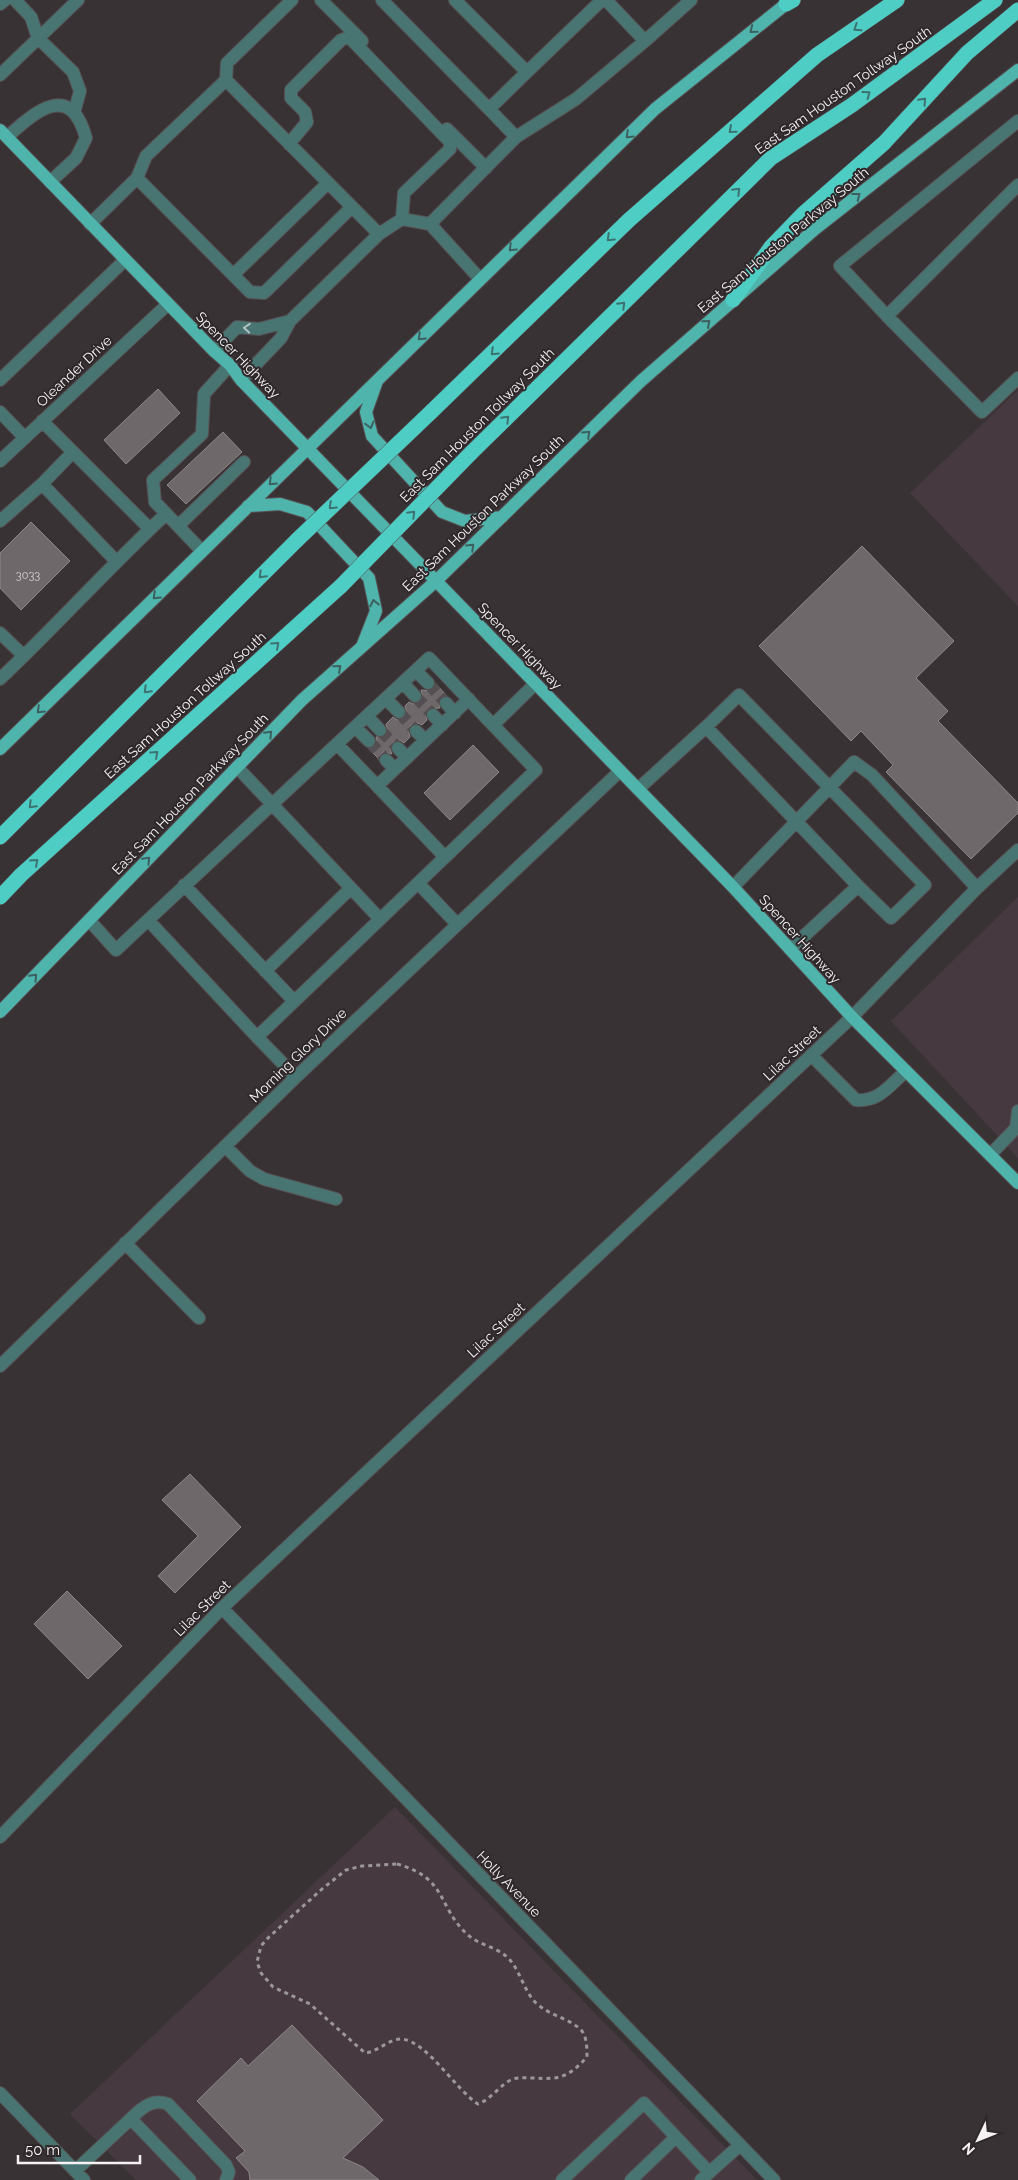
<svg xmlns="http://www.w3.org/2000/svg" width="1018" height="2180" font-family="Raleway,sans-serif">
<rect width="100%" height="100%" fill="#383235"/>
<path fill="#46393f" d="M1018 390V606L910 493Z
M1018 897V1158L891 1021Z
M395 1807 757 2180H136L70 2114Z"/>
<path fill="#6f686b" stroke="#8e878a" d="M158 389 180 413 126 464 104 440Z
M223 432 242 452 186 504 167 485Z
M31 522 70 561 21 610 0 588V553Z
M862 546 954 641 916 678 948 711 938 721 1018 803V813L971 859 886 772 893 765 861 731 851 741 759 646Z
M436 684 446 695 438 700 440 708 428 709 425 713 427 720 422 725 418 723 411 725 408 729 410 737 404 743 400 740 393 742 390 749 392 754 383 752 378 758 369 749 377 744 376 737 385 736 388 732 386 724 393 717 397 720 404 718 407 714 405 706 409 702 413 704 420 702 423 698 421 690 431 691Z
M473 745 499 772 450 820 424 793Z
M190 1474 241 1527 175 1593 158 1576 198 1536 162 1500Z
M67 1591 122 1646 88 1679 34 1624Z
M292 2025 383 2120 343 2158 363 2167 379 2180H250L249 2172 236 2158 245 2151 197 2101 241 2058 248 2066Z"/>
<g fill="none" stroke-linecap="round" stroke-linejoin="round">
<path stroke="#544f52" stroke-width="12" stroke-dasharray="12 6" stroke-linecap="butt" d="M428 683 446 703
M415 696 433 715
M399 712 416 731
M380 730 398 748
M369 741 386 760"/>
<g stroke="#565154" stroke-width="14">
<path id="minor" d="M15 0 31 17 38 38 73 72 80 91 74 113
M321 0 362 41
M382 0 489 109 527 72
M455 0 527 72 602 0
M606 0 645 41 691 0
M0 4 5 0
M0 75 78 0
M226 80 379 234
M489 109 516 137
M1018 121 840 266 887 316 1018 185
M447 129 486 168
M7 137C35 112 70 80 86 138L76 158 50 182
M289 144 307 122 305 112 291 98V90L341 40 349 37 450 142V149L404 193 402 219
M137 178 250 292 264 293 352 207
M90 224 137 178 146 156 226 80 227 63 292 0
M430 224 516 137 576 99 645 41
M233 275 328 183
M887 316 982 412 1018 378
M214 351 237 327 259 329 290 321
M0 380 125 260
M241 380 281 338 290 321 379 234 402 219 430 224 480 279
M0 412 25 438
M42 421 150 529
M0 461 168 304
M42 484 73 452
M0 521 42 484 116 561
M178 526 244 462
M202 551 155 502 153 480 202 434 204 394 230 365
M0 633 24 656
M416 671 428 683
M0 679C57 625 109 567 166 514
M403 683 415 696
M386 699 399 712
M446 703 455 713
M433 715 442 725
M367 716 380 730
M493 725 535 684
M355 727 369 741
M706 727 739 695 925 885 891 918 858 886
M416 731 425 740
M337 744 445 857
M398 748 407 758
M386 760 395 769
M237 767 380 919
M377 786 469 699
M638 789 706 727 858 886 790 949
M184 885 294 1001
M733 887 854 762 872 775 977 888
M89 920 116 950 148 920 257 1037
M148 920 429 658 536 770 418 883
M265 971 351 888
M811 1055 856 1100C879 1102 889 1086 906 1071
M296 1077 257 1037 418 883 457 924
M225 1146 250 1171 264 1179 336 1199
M990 1155 1016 1128 1018 1111
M125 1243 199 1318
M0 1366 296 1077 620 771
M222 1608 774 2180
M0 1837 222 1608 852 1017 977 888 1018 850
M0 2093 84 2180
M131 2119 190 2180
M75 2171 139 2111C149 2103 156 2100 168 2104L226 2165 229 2172 226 2180
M562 2180 644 2103 709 2172
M631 2180 676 2137
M701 2180 740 2145"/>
</g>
<g stroke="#565154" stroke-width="14">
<path id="major" d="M0 130 214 351 230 365 241 380 733 887 852 1017 1018 1183
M377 381 366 412 372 436 442 512 465 521 502 517
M248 506 280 504 307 512 369 578 376 611 363 644
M0 749 655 109 791 0
M0 1012 302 700 436 581 641 381 815 229 1018 70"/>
</g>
<g stroke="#565154" stroke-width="16">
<path id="highway" d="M786 4 793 0
M733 300 771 247 803 214 884 143 967 53 1018 10
M431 412 629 220 817 55 897 0
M471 453 771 158 852 105 995 0
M0 837 297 540
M0 897 21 875 341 586"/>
</g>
<path stroke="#9c9799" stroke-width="3" stroke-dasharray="4 4" stroke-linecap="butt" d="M397 1864C448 1878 437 1907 468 1935 480 1946 499 1947 510 1960 521 1973 524 1991 536 2003 549 2015 567 2018 579 2028 587 2034 587 2048 587 2057 569 2077 559 2080 533 2078 526 2078 519 2077 513 2079 500 2084 492 2099 478 2104 456 2090 426 2040 401 2039 388 2039 378 2052 365 2053L310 2004 273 1987 261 1973 257 1962 261 1946 269 1937 322 1889 346 1870 362 1866Z"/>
<use href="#minor" stroke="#487571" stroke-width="12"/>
<use href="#major" stroke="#4fb4ac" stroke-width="12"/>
<use href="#highway" stroke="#4ecdc4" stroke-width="15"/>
<g stroke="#565154" stroke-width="16" stroke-linecap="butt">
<path id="highway-bridge" d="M297 540 431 412
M341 586 471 453"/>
</g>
<use href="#highway-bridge" stroke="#4ecdc4" stroke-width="15"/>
</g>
<defs><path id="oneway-chevron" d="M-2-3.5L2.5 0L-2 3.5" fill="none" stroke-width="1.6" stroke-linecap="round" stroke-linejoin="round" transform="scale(1.25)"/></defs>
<g stroke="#3c7270">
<use href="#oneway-chevron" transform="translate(857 28) rotate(146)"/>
<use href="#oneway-chevron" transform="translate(867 94) rotate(-36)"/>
<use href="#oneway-chevron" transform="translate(923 101) rotate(-47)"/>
<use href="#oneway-chevron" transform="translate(732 130) rotate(139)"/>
<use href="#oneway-chevron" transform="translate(737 191) rotate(-45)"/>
<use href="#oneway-chevron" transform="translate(610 238) rotate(136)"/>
<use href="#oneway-chevron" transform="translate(622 305) rotate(-45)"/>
<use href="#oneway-chevron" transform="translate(494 352) rotate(136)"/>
<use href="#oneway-chevron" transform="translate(506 419) rotate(-45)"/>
<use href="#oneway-chevron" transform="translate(332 506) rotate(136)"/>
<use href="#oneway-chevron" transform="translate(412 514) rotate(-45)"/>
<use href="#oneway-chevron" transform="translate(262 575) rotate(135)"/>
<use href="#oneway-chevron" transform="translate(276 645) rotate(-42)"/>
<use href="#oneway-chevron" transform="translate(147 690) rotate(135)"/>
<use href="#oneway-chevron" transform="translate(155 754) rotate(-42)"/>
<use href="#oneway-chevron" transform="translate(32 805) rotate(135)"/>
<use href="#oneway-chevron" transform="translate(35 862) rotate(-42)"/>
</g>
<g stroke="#3b605f">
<use href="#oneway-chevron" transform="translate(753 30) rotate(141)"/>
<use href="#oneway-chevron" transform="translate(629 135) rotate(136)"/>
<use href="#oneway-chevron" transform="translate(857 196) rotate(-38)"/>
<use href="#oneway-chevron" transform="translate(512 248) rotate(136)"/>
<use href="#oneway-chevron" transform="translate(707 323) rotate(-41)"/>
<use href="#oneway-chevron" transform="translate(421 337) rotate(136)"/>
<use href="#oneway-chevron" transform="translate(370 425) rotate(75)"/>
<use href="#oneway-chevron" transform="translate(587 434) rotate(-44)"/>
<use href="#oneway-chevron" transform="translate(272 482) rotate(136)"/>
<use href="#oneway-chevron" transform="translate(471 547) rotate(-44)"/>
<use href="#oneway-chevron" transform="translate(156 596) rotate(136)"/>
<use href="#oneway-chevron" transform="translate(374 603) rotate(-102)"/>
<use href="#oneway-chevron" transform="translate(338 668) rotate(-41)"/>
<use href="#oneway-chevron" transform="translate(40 710) rotate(136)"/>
<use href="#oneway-chevron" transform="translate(269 734) rotate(-46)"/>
<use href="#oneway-chevron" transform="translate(147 860) rotate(-46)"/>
<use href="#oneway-chevron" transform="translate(34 977) rotate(-46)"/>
</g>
<use stroke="#b0c0c0" href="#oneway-chevron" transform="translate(247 328) rotate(-175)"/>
<g text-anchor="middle" stroke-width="4" stroke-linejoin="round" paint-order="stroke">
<g font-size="11" fill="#d4d0d2">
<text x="28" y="579">3033</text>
</g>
<g font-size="14" fill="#f6f2f4" stroke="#2e282b">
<text transform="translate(843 90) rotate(-35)" y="5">East Sam Houston Tollway South</text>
<text transform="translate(783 240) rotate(-40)" y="5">East Sam Houston Parkway South</text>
<text transform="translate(238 355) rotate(46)" y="5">Spencer Highway</text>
<text transform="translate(74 371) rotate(-43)" y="5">Oleander Drive</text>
<text transform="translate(477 425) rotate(-45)" y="5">East Sam Houston Tollway South</text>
<text transform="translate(483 513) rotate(-44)" y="5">East Sam Houston Parkway South</text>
<text transform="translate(520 646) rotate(46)" y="5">Spencer Highway</text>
<text transform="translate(185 705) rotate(-42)" y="5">East Sam Houston Tollway South</text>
<text transform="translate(190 794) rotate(-46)" y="5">East Sam Houston Parkway South</text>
<text transform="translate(800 939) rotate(48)" y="5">Spencer Highway</text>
<text transform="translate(792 1053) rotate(-43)" y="5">Lilac Street</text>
<text transform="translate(298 1055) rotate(-44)" y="5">Morning Glory Drive</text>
<text transform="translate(496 1330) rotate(-43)" y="5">Lilac Street</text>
<text transform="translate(202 1608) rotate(-45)" y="5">Lilac Street</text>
<text transform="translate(509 1884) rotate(46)" y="5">Holly Avenue</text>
</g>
</g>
<g transform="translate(978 2140) rotate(227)" stroke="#2e282b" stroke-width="4" paint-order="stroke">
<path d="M0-4L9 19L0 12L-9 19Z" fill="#f6f2f4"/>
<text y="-8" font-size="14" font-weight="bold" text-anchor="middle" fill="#f6f2f4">N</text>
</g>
<path d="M18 2155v8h122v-8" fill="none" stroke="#f6f2f4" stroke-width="2.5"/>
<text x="25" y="2155" font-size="15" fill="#f6f2f4" stroke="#2e282b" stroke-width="4" paint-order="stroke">50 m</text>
</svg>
